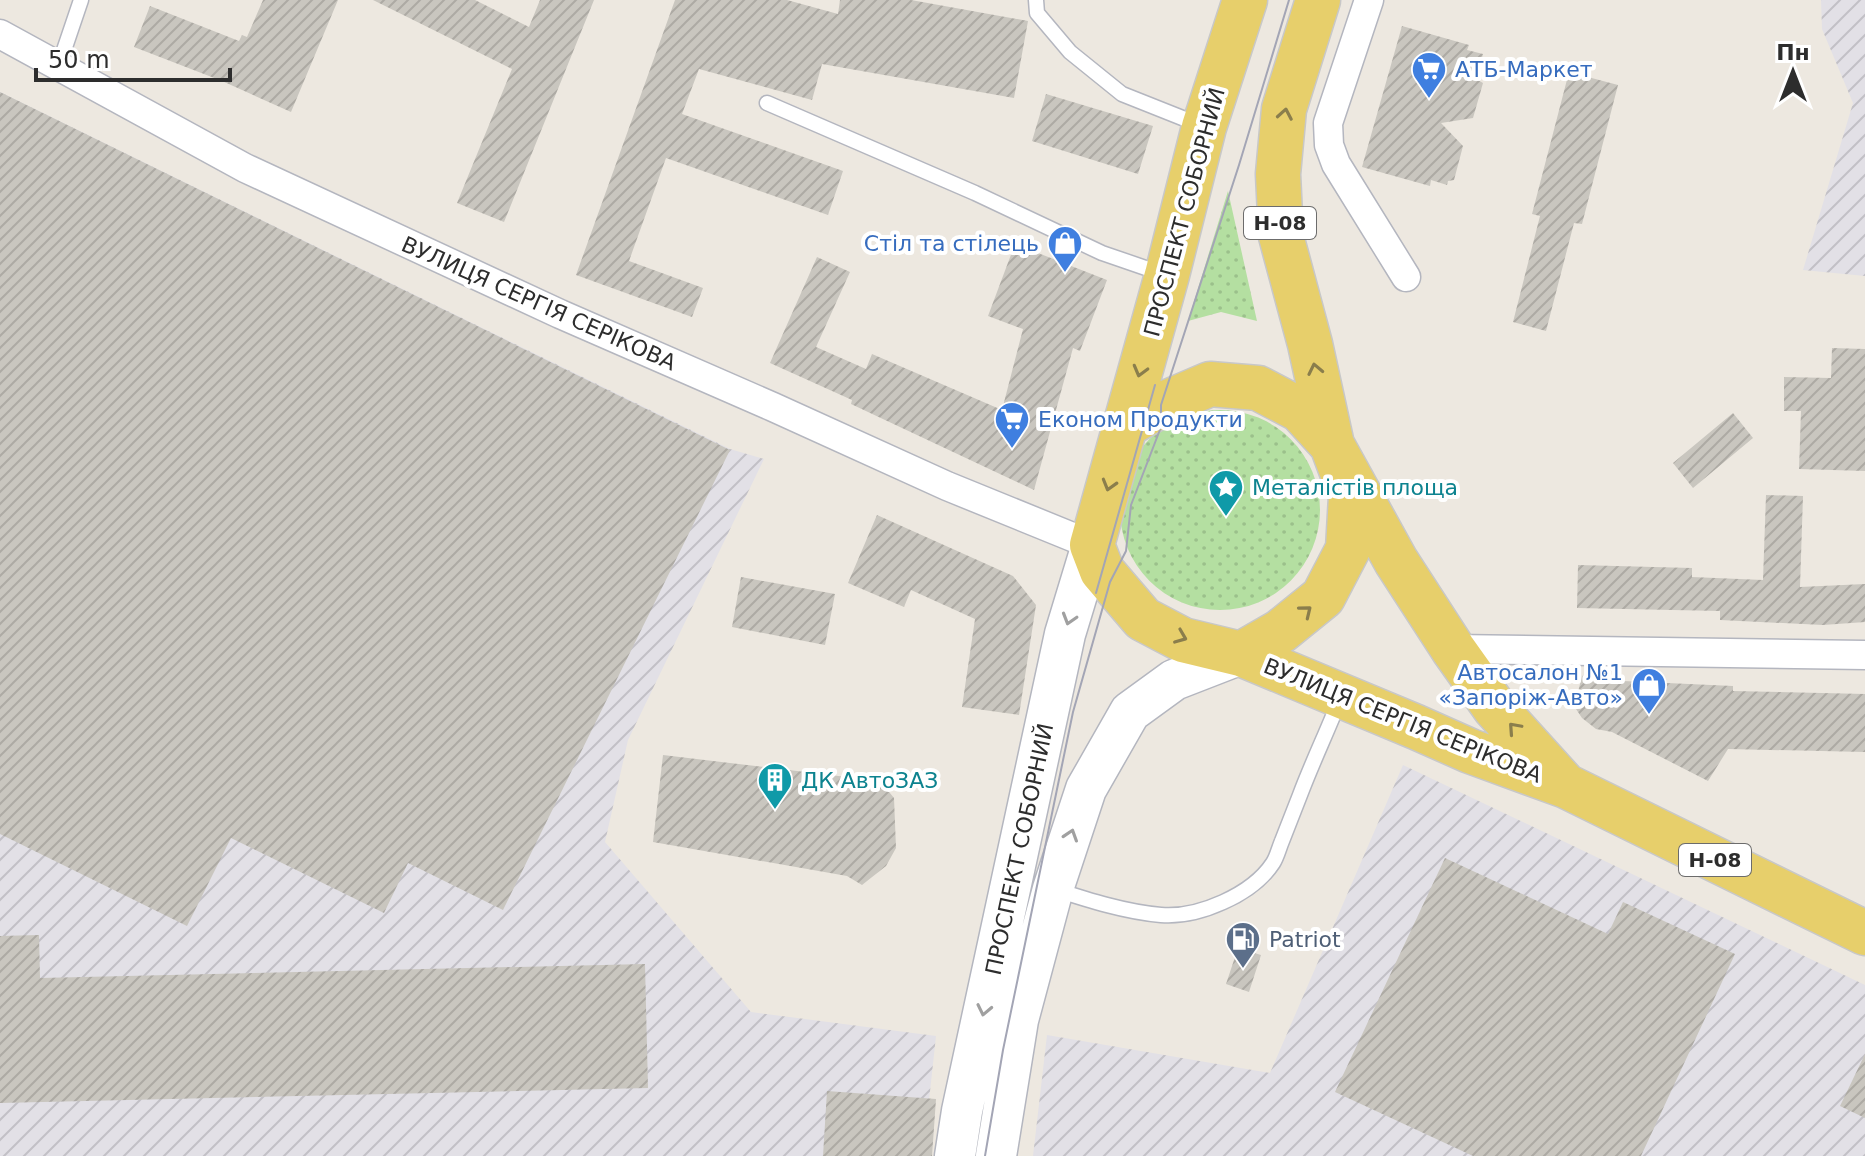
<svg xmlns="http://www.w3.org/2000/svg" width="1865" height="1156" font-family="'DejaVu Sans',sans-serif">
<defs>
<pattern id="industrial-furrows" width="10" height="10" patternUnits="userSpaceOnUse" patternTransform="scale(2)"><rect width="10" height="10" fill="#e2e0e6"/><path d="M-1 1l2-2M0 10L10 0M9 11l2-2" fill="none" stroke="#c2c0c6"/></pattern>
<pattern id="grass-dots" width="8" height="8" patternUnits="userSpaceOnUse" patternTransform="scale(2)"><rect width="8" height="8" fill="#b4dfa1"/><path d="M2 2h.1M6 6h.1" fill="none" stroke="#9bc08b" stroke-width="1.8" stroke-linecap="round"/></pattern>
<pattern id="building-hatch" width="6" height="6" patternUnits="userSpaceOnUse" patternTransform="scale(2)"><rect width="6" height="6" fill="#c9c6bf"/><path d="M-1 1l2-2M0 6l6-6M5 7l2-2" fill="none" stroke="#adaaa4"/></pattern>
</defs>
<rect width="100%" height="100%" fill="#ede8e0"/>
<path fill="url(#industrial-furrows)" d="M1821 0H1865V276L1803 270 1853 103 1822 29Z
M0 92 730 449 764 459 628 740 605 842 751 1012 936 1036 923 1156H0Z
M1403 765 1865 985V1156H1033L1047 1035 1270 1073Z"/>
<path fill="url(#grass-dots)" d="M1228 191 1257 321 1221 312 1188 321Z
M1120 510a100 100 0 1 1 200 0a100 100 0 1 1-200 0Z"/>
<path fill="url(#building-hatch)" d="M263 0H338L291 112 222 81 134 47 150 6 239 41 242 35 247 37Z
M373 0H475L529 27 540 0H594L504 222 457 203 512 69Z
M675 0H787L838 14 840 0H911L1028 21 1014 98 822 64 812 100 699 69 682 114 843 171 828 215 666 158 629 261 703 288 692 317 576 275Z
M1402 26 1469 45 1467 50 1483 54 1476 79 1483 83 1473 118 1441 123 1463 146 1454 180 1448 181 1447 185 1431 180 1430 186 1362 167Z
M1569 72 1618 85 1582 224 1574 223 1546 331 1513 322 1540 216 1532 214Z
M0 92 730 450 503 910 408 863 384 913 231 838 187 926 0 834Z
M1046 94 1153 126 1138 174 1032 141Z
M1015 244 1107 280 1080 351 1073 348 1034 490 851 404 852 400 770 363 817 257 850 272 816 347 866 369 872 354 1002 410 1023 329 988 316Z
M1832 348 1865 349V471L1799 469 1801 411H1784V377L1831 378Z
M1733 413 1753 438 1693 488 1673 463Z
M1766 495 1803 496 1800 587 1865 584V622L1823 625 1720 620V611L1577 608 1578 565 1692 568V577L1763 580Z
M877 515 1013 576 1036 605 1019 715 962 707 975 619 911 590 904 607 848 583Z
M741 577 835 594 825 645 732 627Z
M1596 669H1612L1623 681 1733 686V691L1865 694V752L1728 749 1708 781 1612 732 1596 729 1582 718 1576 709 1578 692 1582 676Z
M663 755 855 778 877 777 894 798 896 848 886 866 862 885 847 876 653 842Z
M1445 858 1608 934 1623 902 1735 954 1641 1156H1473L1335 1092Z
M39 935 40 978 645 964 648 1088 0 1103V936Z
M1238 948 1261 955 1249 992 1226 984Z
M1865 1054V1118L1840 1106Z
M827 1091 936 1099 932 1156H823Z"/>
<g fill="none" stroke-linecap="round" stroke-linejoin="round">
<g stroke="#b4b6bf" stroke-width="17">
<path id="lane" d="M1036 0 1037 13 1070 52 1122 94 1200 125
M59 65 81 0
M767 103 975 193 1102 253 1163 274
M1054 889C1088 900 1125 912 1161 915 1198 918 1252 895 1273 863 1277 857 1279 848 1282 841 1288 826 1294 810 1300 795 1312 763 1327 732 1340 699"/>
</g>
<g stroke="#b4b6bf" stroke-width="31">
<path id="street" d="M1369 0 1328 123 1329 145 1336 164 1406 277
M0 34 245 168 560 314 773 407 947 486 1092 545
M1453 649 1865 655"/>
</g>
<g stroke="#b4b6bf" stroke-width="43">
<path id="secondary" d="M955 1156 962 1111 1065 634 1092 545
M996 1156 1018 1020 1053 889 1086 789 1130 712 1174 680 1241 654"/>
</g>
<g stroke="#c8c8c8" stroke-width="47">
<path id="primary" d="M1245 0 1204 127 1167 275 1092 545 1102 571 1143 619 1183 640 1241 654 1416 727 1470 751 1566 786 1865 933
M1318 0 1284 109 1278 174 1281 236 1310 344 1332 445 1396 561 1453 649 1495 708 1562 782
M1126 425 1161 405 1210 384 1258 388 1300 410 1332 445 1351 496 1348 549 1323 597 1281 631 1241 654"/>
</g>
<use href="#lane" stroke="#fff" stroke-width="14"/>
<use href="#street" stroke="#fff" stroke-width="28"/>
<use href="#secondary" stroke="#fff" stroke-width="40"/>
<use href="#primary" stroke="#e7cf6b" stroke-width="44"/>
<path stroke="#a3a5b5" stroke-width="2" d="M1096 593 1155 385
M985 1156 1003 1050 1073 712 1110 582 1126 551 1131 505 1161 427V405L1239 165 1289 0"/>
</g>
<defs><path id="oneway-chevron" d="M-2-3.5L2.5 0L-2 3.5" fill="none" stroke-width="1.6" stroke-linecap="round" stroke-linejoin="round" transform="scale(2)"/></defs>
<g stroke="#8a7e4c">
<use href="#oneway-chevron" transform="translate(1285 114) rotate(-80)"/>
<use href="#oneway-chevron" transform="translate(1315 369) rotate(-102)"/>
<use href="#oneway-chevron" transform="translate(1140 371) rotate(105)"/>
<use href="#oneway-chevron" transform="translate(1109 485) rotate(106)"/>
<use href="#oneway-chevron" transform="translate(1306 611) rotate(-39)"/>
<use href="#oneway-chevron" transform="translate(1181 637) rotate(22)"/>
<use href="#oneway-chevron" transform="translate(1514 728) rotate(-132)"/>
</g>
<g stroke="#a0a0a0">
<use href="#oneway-chevron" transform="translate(1069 619) rotate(107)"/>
<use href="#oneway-chevron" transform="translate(1071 835) rotate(-72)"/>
<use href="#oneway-chevron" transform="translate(984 1010) rotate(102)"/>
</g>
<defs>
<g id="supermarket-pin" transform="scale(1.8)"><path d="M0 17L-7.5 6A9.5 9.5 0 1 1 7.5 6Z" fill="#3f7fe0" stroke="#fff"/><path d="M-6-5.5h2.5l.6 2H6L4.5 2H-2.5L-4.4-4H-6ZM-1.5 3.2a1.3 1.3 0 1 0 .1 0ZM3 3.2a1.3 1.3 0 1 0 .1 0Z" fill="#fff"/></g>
<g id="shop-pin" transform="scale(1.8)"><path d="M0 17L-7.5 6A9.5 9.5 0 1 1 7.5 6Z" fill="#3f7fe0" stroke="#fff"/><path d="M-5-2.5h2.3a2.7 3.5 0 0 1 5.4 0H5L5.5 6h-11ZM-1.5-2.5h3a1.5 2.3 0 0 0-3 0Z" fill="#fff"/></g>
<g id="sight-pin" transform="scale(1.8)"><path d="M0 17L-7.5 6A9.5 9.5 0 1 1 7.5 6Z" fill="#0f9aa8" stroke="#fff"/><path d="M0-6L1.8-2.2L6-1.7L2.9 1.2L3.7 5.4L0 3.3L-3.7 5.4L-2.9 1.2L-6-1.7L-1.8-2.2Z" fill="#fff"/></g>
<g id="building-pin" transform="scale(1.8)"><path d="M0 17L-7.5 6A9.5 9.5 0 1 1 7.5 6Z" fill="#0f9aa8" stroke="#fff"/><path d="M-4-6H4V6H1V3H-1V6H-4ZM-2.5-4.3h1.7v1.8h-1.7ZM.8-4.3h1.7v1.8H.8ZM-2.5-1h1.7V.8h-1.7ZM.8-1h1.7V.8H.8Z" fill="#fff"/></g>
<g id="fuel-pin" transform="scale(1.8)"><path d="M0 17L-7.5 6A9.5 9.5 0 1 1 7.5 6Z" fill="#5c6f8a" stroke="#fff"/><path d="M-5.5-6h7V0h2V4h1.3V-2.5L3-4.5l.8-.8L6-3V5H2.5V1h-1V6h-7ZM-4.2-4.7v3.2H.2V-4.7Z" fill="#fff"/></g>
</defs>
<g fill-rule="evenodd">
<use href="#supermarket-pin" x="1429" y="69"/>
<use href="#shop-pin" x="1065" y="243"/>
<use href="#supermarket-pin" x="1012" y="419"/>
<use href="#sight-pin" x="1226" y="487"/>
<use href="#shop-pin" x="1649" y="685"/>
<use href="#building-pin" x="775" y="780"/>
<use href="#fuel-pin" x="1243" y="939"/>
</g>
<g text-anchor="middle" stroke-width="8" stroke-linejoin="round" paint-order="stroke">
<g fill="#fff" stroke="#6c6c6c" stroke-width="2">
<rect x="1244" y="207" width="72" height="32" rx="6"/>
<rect x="1679" y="844" width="72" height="32" rx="6"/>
</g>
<g font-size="20" font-weight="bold" fill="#2d2d2d">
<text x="1280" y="230">Н-08</text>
<text x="1715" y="867">Н-08</text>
</g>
<g font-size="22" fill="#366cbe" stroke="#fff" text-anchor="start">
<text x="1455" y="77">АТБ-Маркет</text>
<text x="1039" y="251" text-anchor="end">Стіл та стілець</text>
<text x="1038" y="427">Економ Продукти</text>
<text x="1623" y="680" text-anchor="end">Автосалон №1<tspan x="1623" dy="25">«Запоріж-Авто»</tspan></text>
</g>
<g font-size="22" fill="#2d2d2d" stroke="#fff">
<text transform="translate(1184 212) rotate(-75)" y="8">ПРОСПЕКТ СОБОРНИЙ</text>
<text transform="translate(539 303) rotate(24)" y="8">ВУЛИЦЯ СЕРГІЯ СЕРІКОВА</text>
<text transform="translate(1403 720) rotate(22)" y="8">ВУЛИЦЯ СЕРГІЯ СЕРІКОВА</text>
<text transform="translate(1019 849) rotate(-78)" y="8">ПРОСПЕКТ СОБОРНИЙ</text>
</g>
<g font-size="22" fill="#0d838f" stroke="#fff" text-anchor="start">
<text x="1252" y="495">Металістів площа</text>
<text x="801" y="788">ДК АвтоЗАЗ</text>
</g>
<g font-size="22" fill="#4e5e75" stroke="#fff" text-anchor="start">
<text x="1269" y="947">Patriot</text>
</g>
</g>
<g transform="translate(1793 72)" stroke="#ffffff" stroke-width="6" paint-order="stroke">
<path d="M0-6L14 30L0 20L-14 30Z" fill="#2d2d2d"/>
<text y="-12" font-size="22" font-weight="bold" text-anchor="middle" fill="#2d2d2d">Пн</text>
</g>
<path d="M36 68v12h194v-12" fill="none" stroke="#2d2d2d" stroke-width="4"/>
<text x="48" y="68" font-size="24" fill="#2d2d2d" stroke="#ffffff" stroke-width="6" paint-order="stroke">50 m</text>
</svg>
